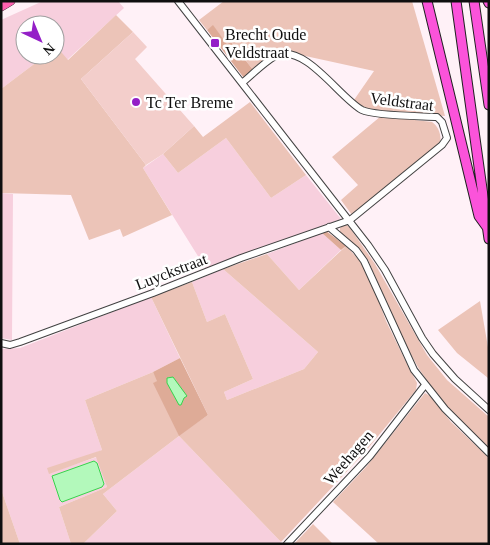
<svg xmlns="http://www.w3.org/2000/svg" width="490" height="545" font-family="Georgia,serif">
<rect width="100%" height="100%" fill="#fff1f7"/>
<path fill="#f7cfdd" d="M43 1H118L124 8 67 60 57 47 55 48V25H25V55H46L1 89V20Z
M226 138 271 198 306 175 341 219 206 269 143 168 163 154 178 173Z
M1 193 13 194 12 340 1 338Z
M322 233 341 250 299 290 267 254Z
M223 269 318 352 304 369 227 400 224 392 253 379 225 314 207 322 192 282Z
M151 297 180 358 153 372 85 400 102 450 49 473 97 457 107 487 59 507 71 544H20L1 489V349L20 348Z
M179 436 281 542 279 544H83L117 511 103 494Z"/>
<path fill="#ecc4b8" d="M224 1H412L445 116 370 111 360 106 354 100 374 71 278 50 254 71 231 42 227 44 213 26 207 30 199 20Z
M116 15 133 32 81 79 146 165 143 168 172 215 123 237 120 229 89 240 71 195 1 193V89L46 55H55V48L57 47 68 60Z
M250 102 306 175 271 198 226 138 178 173 163 154 194 126 203 137Z
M381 116 432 122C438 126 442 135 440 143L352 215 341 200 358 185 332 157Z
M344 225H347L350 228 375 264 427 355 447 380 489 417V448L457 417 440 399 419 369 404 342 368 260 363 254 340 232V228Z
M346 246 361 262 373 286 386 321 405 360 417 383 416 390 365 452 281 542 179 436 103 494 117 511 83 544H71L59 507 107 487 96 457 49 474 47 468 102 450 85 400 153 372 158 381 154 383 179 435 208 415 151 297 192 282 207 322 225 314 253 379 224 392 227 400 304 369 318 352 223 269 267 254 299 290Z
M480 301 489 353 488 378 457 353 438 330Z
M425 393 430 396 451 422 489 458V544H379L333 502 366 467Z
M1 489 20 544H1Z
M313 524 333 544H294Z"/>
<path fill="#deab97" d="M213 25 227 44 231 42 254 71 244 78 207 30Z
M326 231 346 246 341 250 322 233Z
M180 358 208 415 179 436 153 383 157 381 153 372Z"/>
<path fill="#f3cecb" d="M133 32 147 47 135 59 194 126 163 154 146 165 81 79Z"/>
<path fill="#b3f9bb" stroke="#36d44c" d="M173 377 187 396 184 398 181 405H179L167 383V378Z
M94 461 97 463 104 484 102 487 62 502 60 500 52 476Z"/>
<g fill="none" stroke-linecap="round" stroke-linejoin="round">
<g stroke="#424242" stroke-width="8">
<path id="minor" d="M178 1 368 245 385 270 422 338 433 354 455 379 489 410
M329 227 356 250 364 261 414 370 445 409 489 453
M1 343 10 345 20 342 153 293 241 258 350 220 442 145 447 138 442 122 437 117C421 116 374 116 362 110 340 98 306 45 278 55 267 59 252 75 242 83
M287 544 370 456 425 385"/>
</g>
<g stroke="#202020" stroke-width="9">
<path id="major" d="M1 7 11 1"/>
</g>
<g stroke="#202020" stroke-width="11">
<path id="highway" d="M427 1 479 216 487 227
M456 1 489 239
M474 1 489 105
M488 1 489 3"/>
</g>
<use href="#minor" stroke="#fff" stroke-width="6"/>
<use href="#major" stroke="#ff61b0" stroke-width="8"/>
<use href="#highway" stroke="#fb53da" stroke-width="9"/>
</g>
<g fill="#941fc7" stroke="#fff" stroke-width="2">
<rect x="210" y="38" width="10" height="10" rx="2.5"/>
<circle cx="136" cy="102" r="5"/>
</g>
<g text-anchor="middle" stroke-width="5" stroke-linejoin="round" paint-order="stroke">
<g font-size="16" fill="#0f0f0f" stroke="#fff" text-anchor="start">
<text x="225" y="40">Brecht Oude<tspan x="225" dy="18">Veldstraat</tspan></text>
<text x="146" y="108">Tc Ter Breme</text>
</g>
<g font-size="16" fill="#0f0f0f" stroke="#fff">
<text transform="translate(402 101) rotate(7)" y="6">Veldstraat</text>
<text transform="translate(171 271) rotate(-21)" y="6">Luyckstraat</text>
<text transform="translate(348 457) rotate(-49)" y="6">Weehagen</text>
</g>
</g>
<rect width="490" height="545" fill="none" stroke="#0f0f0f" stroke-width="5"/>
<g transform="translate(40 40) rotate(136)"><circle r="24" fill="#ffffff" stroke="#9f9f9f"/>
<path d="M0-4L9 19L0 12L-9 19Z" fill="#941fc7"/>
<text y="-8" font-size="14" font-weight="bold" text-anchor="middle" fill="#0f0f0f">N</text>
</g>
</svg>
